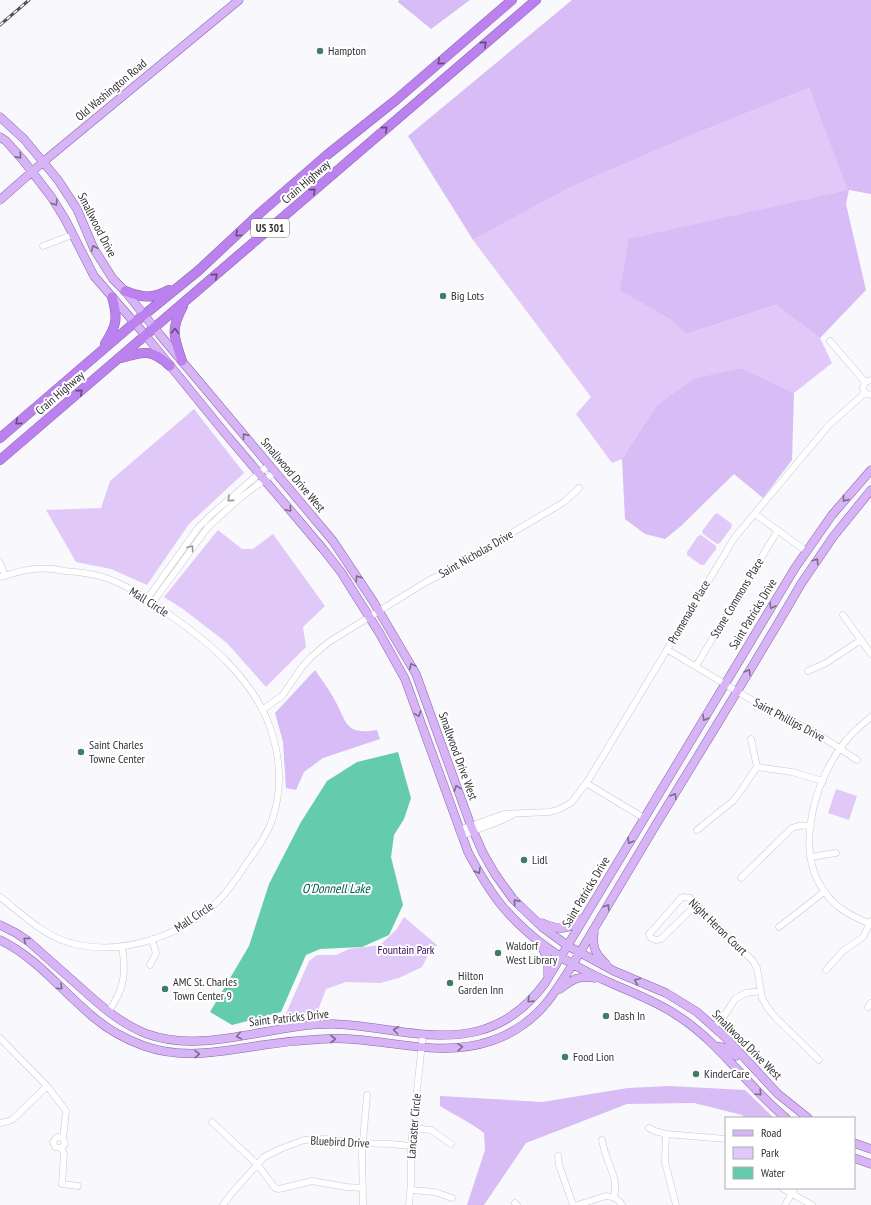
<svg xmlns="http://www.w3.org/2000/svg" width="871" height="1205" font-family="'PT Sans Narrow',sans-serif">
<rect width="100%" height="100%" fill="#f9f8fc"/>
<path fill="#e0c8f9" d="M809 88 849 190 620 289 671 320 686 334 776 305 820 338 832 363 794 393 742 368 656 406 622 459 612 463 576 414 591 397 473 240 569 188 692 135Z
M194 409 244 473 189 524 147 585 111 569 76 562 46 510 101 508 110 481Z
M717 513 732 524 731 528 720 543 717 544 703 534 702 531 715 514Z
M218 530 242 549H253L273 534 325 606 303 627 306 647 266 687 227 643 183 609 164 597Z
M701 535 716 546V549L704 565H701L687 555V552L698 536Z
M836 789 857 796 849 820 828 813Z
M404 917 437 945 428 955 422 967 399 978 380 983 346 982 326 989 316 1016 285 1021V1016L309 961 317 955H336L349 949 380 945 396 930Z"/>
<path fill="#d8bcf5" d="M399 0H470L431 29 398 2Z
M572 0H871V194L849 190 846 204 866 290 820 338 776 305 686 334 671 320 620 290 629 239 848 190 809 88 692 135 569 188 473 240 408 136Z
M742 368 794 393 792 460 763 498 734 474 681 526 665 539 645 534 625 519 622 459 656 406 694 379Z
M315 670C321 679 328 688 333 697 347 720 343 736 377 730L380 739 323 758 304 772 296 790 286 788 283 742 275 713Z
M669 1086 745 1090 774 1118H745L742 1115 694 1103 627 1104 526 1143 484 1205H467L485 1150 484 1133C470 1122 454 1115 440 1106V1096L542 1102 628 1088Z"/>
<path fill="#65cbad" d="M398 752 411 798 404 819 394 835 391 857 403 905 389 935 362 947 320 949 306 955 281 1012 232 1025 210 1012 249 946 269 884 301 822 327 781 357 762Z"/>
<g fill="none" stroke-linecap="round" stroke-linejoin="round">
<g stroke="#c9c7cb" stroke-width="7">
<path id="minor" d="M43 246 72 235
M830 341 865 382
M871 380 865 382 863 388 865 393 871 395
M755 514 806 551
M0 563 5 576
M0 577C11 574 22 570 34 569 44 568 55 569 65 571 78 572 91 573 103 577 126 584 147 599 167 613 209 642 254 679 271 730 280 758 282 789 273 817 268 834 256 850 246 864 238 877 229 890 218 901 181 936 121 957 71 943 45 937 21 913 0 897
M147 599 198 528 211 515 269 465
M153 602 208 527 240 498 275 472
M843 615 871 654
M668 650 767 709 815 732 857 760
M696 666 778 530
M808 671 826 663 861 640
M262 710 282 696 302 667 311 657 329 642 426 582 448 571 564 502 579 488
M871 717C862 724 852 733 844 743 815 780 794 849 824 891 835 908 853 917 871 924
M751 739 757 767
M586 783 644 818
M459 830 504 814 550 812 560 809 572 802 589 779 735 537 829 425 865 393
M697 830 733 801 742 789 757 767 792 772 823 781
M461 836 505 819 514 814
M810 857 836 853
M741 878 792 828 798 826 811 825
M696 905 661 939 656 940 651 938 649 934 651 932 681 898 684 897 690 898 753 961 757 968 762 998 767 1007 776 1018 819 1060
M779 927 824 892
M150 965 156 953 152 939
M826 970 843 951 863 937 871 921
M868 1007 871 1003
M108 1012C125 989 126 973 122 946
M714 1027 724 1016 735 999 746 993 760 991
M0 1038 47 1086 66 1111 63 1138 65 1144 61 1148
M212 1122 257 1164 275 1188 279 1189 312 1181 346 1187 363 1188
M0 1123 9 1121 13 1119 47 1086
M413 1128 431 1130 451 1144
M649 1128 655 1131 666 1134
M602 1140C603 1145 604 1150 606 1155 611 1171 618 1179 614 1197
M61 1148 64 1153 62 1184 78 1186
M61 1148 55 1147 53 1142 57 1137 63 1138
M558 1156 559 1165 573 1205
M782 1188 812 1205
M411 1190 435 1192 452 1198
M515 1203 517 1205
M223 1205 231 1194 264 1157 280 1149 304 1140 326 1139 357 1143 391 1144 411 1146
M363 1205 362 1152 367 1095
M409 1205 411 1183V1146L423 1034
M577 1205 606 1196C613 1196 618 1198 622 1205
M676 1205 665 1162 666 1134 726 1139
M785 1205 795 1188"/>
</g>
<g stroke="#8b66ad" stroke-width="9">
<path id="major" d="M0 117 24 139 58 180 77 209 94 249 113 279 125 291 160 335 333 541 373 601 416 674 471 826 483 853 495 874 513 899 542 927 568 946 614 971 666 993 697 1012 726 1038 778 1094 808 1118
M0 137 6 141 23 160 52 198 65 219 94 276 146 336 224 432 323 549 341 572 380 634 405 679 468 852C478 871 489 890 502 906 529 938 564 962 602 979 627 991 655 1000 678 1016 720 1043 748 1087 786 1118
M0 200 43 162 239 0
M542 923C558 930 567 931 581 919
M0 925 16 933 28 941C46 957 63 972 81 988 101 1006 121 1024 147 1034 206 1055 272 1023 333 1024 380 1025 431 1043 478 1031 505 1024 528 1006 545 983L795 568 832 515 871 470
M594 932C592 947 595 954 606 964
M0 940C36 957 62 991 92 1016 107 1029 125 1039 144 1046 184 1060 223 1051 263 1045 283 1042 303 1040 323 1039 378 1035 436 1060 491 1041 513 1034 534 1019 548 1001 566 978 580 952 595 927 615 894 634 861 654 828 703 747 753 667 801 584L833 537 871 490
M540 943 548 960V975
M560 989C572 980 578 975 595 978
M715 1046 726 1048 736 1056
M854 1143 871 1149
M854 1158 871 1164"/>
</g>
<g stroke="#8b66ad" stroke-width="10">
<path id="highway" d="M125 291C143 298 152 299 169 290
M105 344C117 325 118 318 112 297
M121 358C144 351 152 349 170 366
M182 361C174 337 170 330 183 306
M0 438 134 323 198 271 260 213 327 155 396 100 512 0
M0 460 536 0"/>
</g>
<use href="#minor" stroke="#fff" stroke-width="6"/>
<use href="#major" stroke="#d6b4f5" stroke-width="8"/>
<use href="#highway" stroke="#bb82ef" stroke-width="9"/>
<g stroke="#525153" stroke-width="3">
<path id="rail" d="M0 25 29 0"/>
</g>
<use href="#rail" stroke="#fff" stroke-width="1.5" stroke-dasharray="4.5" stroke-linecap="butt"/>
</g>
<defs><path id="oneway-chevron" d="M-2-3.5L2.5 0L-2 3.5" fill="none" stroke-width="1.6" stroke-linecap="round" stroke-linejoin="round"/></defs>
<g stroke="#624d75">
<use href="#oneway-chevron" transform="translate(484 44) rotate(-41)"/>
<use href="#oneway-chevron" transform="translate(440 62) rotate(139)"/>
<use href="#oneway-chevron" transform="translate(385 129) rotate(-41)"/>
<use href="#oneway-chevron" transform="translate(313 191) rotate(-41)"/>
<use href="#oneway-chevron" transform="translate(238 234) rotate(137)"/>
<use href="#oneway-chevron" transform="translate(215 276) rotate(-41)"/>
<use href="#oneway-chevron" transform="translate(175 331) rotate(-88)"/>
<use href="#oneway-chevron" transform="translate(80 392) rotate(-41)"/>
<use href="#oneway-chevron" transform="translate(18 422) rotate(140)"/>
</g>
<g stroke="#7c6c8a">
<use href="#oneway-chevron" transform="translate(19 156) rotate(48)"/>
<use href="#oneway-chevron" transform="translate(55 203) rotate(57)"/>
<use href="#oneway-chevron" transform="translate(94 248) rotate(-113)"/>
<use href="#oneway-chevron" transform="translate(245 436) rotate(-129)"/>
<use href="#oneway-chevron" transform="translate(845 499) rotate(129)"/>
<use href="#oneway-chevron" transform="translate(289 509) rotate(50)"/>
<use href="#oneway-chevron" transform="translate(816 561) rotate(-56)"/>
<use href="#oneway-chevron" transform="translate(358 578) rotate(-124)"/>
<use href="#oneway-chevron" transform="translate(772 606) rotate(121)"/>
<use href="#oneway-chevron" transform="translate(412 666) rotate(-118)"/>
<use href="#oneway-chevron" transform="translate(748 672) rotate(-59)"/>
<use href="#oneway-chevron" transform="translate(418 714) rotate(70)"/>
<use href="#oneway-chevron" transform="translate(705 718) rotate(121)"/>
<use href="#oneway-chevron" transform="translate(457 788) rotate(-110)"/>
<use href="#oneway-chevron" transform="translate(674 796) rotate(-59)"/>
<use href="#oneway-chevron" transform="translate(630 841) rotate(121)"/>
<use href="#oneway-chevron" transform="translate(478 871) rotate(59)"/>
<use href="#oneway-chevron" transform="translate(516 902) rotate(-132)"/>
<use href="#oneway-chevron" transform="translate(607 907) rotate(-58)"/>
<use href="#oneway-chevron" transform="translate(26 940) rotate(-143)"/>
<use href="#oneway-chevron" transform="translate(637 981) rotate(-157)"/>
<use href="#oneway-chevron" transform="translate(60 987) rotate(43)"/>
<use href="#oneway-chevron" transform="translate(530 1000) rotate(136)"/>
<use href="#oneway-chevron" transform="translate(396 1030) rotate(-173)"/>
<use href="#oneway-chevron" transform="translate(239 1036) rotate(168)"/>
<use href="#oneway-chevron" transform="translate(333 1039)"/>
<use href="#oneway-chevron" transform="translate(460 1047) rotate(-5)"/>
<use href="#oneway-chevron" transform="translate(197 1054) rotate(-1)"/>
<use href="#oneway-chevron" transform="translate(759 1093) rotate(46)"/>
</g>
<g stroke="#989899">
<use href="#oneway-chevron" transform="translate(230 499) rotate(139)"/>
<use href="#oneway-chevron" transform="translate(191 548) rotate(-54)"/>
</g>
<g fill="#3e7d6a" stroke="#fff" stroke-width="1.5">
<circle cx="320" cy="51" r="4"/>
<circle cx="443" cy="296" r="4"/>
<circle cx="81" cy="752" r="4"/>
<circle cx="524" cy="860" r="4"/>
<circle cx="498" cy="953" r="4"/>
<circle cx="450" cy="983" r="4"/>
<circle cx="165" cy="989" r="4"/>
<circle cx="606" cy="1016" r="4"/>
<circle cx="565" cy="1057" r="4"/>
<circle cx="696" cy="1074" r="4"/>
</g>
<g text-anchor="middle" stroke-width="4" stroke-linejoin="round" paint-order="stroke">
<rect fill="#fff" stroke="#706f70" stroke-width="1" x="251" y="219" width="38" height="18" rx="3"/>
<g font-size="11" font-weight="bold" fill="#323133">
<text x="270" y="232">US 301</text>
</g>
<g font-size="12" fill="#323133" stroke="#fff" text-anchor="start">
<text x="328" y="55">Hampton</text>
<text x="451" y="300">Big Lots</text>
<text x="89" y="749">Saint Charles<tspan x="89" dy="14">Towne Center</tspan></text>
<text x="532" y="864">Lidl</text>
<text x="506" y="950">Waldorf<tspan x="506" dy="14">West Library</tspan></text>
<text x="458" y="980">Hilton<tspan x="458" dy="14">Garden Inn</tspan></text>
<text x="173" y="986">AMC St. Charles<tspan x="173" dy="14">Town Center 9</tspan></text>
<text x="614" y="1020">Dash In</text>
<text x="573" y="1061">Food Lion</text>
<text x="704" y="1078">KinderCare</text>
</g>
<g font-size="12" fill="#323133" stroke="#fff">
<text transform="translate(111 90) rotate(-40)" y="4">Old Washington Road</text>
<text transform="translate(306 182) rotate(-41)" y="4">Crain Highway</text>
<text transform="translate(97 225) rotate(63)" y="4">Smallwood Drive</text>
<text transform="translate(60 393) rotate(-41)" y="4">Crain Highway</text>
<text transform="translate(293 475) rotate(50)" y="4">Smallwood Drive West</text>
<text transform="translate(476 554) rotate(-30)" y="4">Saint Nicholas Drive</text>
<text transform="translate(737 598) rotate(-59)" y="4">Stone Commons Place</text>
<text transform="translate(149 602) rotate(32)" y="4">Mall Circle</text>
<text transform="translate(689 612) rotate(-60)" y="4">Promenade Place</text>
<text transform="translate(753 614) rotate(-59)" y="4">Saint Patricks Drive</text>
<text transform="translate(789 720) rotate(28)" y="4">Saint Phillips Drive</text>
<text transform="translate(458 756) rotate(70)" y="4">Smallwood Drive West</text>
<text transform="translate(586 892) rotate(-59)" y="4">Saint Patricks Drive</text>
<text transform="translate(194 917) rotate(-34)" y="4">Mall Circle</text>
<text transform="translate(718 927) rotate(44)" y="4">Night Heron Court</text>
<text transform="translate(289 1018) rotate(-6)" y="4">Saint Patricks Drive</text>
<text transform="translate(747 1045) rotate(45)" y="4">Smallwood Drive West</text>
<text transform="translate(414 1126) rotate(-85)" y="4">Lancaster Circle</text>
<text transform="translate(340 1142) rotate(3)" y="4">Bluebird Drive</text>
</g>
<g font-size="12" fill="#3c085d" stroke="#fff">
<text x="406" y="954">Fountain Park</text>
</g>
<g font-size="13" font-style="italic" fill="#025c49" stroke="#fff">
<text x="336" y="893">O'Donnell Lake</text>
</g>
</g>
<rect x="725" y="1117" width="130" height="72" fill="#ffffff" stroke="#adadad"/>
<rect x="733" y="1130" width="20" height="6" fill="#d6b4f5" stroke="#adadad"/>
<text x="761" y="1137" font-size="12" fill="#323133">Road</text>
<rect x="733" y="1147" width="20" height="12" fill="#e0c8f9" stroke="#adadad"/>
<text x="761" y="1157" font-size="12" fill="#323133">Park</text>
<rect x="733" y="1167" width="20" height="12" fill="#65cbad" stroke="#adadad"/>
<text x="761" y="1177" font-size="12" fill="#323133">Water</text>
</svg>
